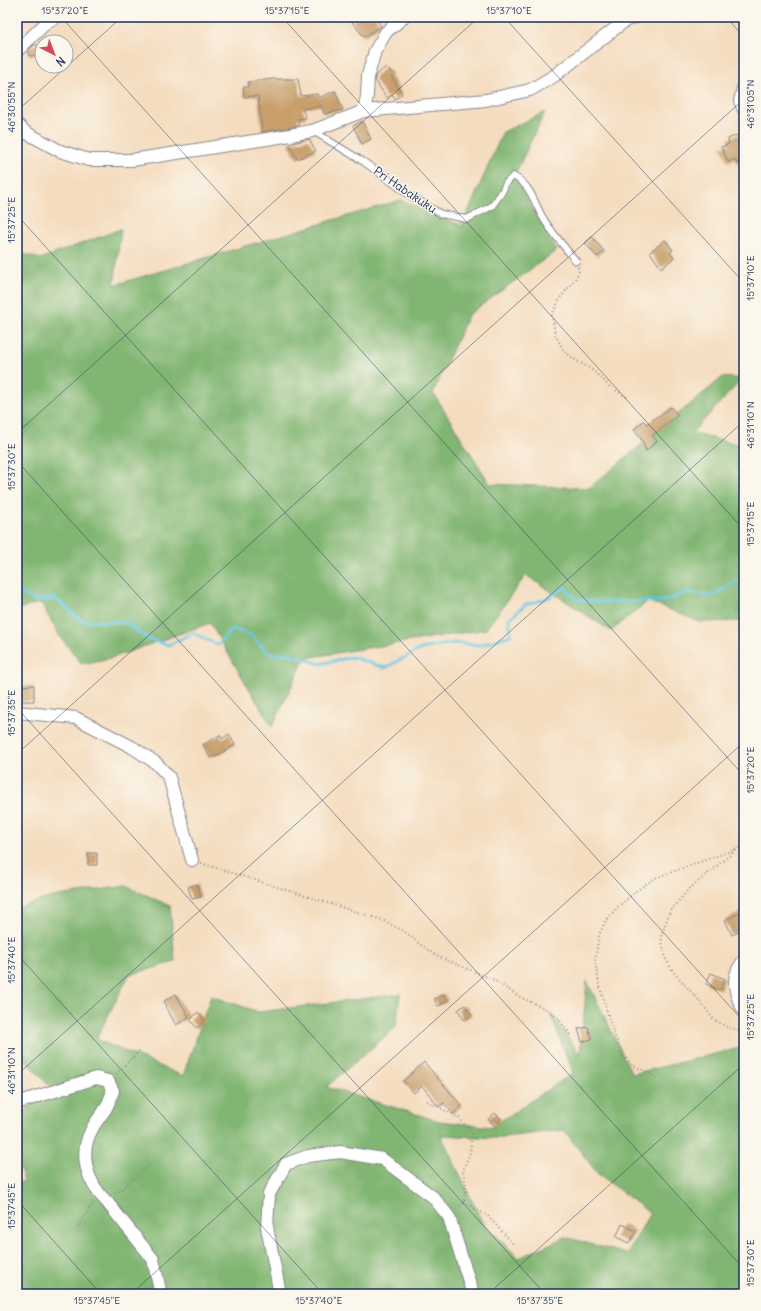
<svg xmlns="http://www.w3.org/2000/svg" width="761" height="1311" font-family="Delius,sans-serif">
<rect width="100%" height="100%" fill="#fbf7ec"/>
<filter id="ink" filterUnits="userSpaceOnUse"><feTurbulence type="fractalNoise" baseFrequency=".025" numOctaves="2"/><feDisplacementMap in="SourceGraphic" scale="8" xChannelSelector="R" yChannelSelector="G"/><feConvolveMatrix kernelMatrix="1 2 1 2 8 2 1 2 1" color-interpolation-filters="sRGB"/></filter>
<filter id="wash" filterUnits="userSpaceOnUse"><feTurbulence type="fractalNoise" baseFrequency=".012" numOctaves="4" result="noise"/><feDisplacementMap in="SourceGraphic" scale="16" xChannelSelector="R" yChannelSelector="G"/><feGaussianBlur stdDeviation="0.9" result="paint"/><feColorMatrix in="noise" values="0 0 0 0 0 0 0 0 0 0 0 0 0 0 0 0 0 1.4 0 .05"/><feComposite in="paint" operator="in"/></filter>
<g filter="url(#wash)">
<rect width="100%" height="100%" fill="#f4dcbe"/>
<path fill="#81b672" stroke="#4e7268" fill-rule="evenodd" d="M545 112 514 176 557 250 468 315 433 393 490 484 589 488 723 377 742 379 692 433 744 446V621L700 622 648 601 611 631 526 575 486 629 305 658 272 727 210 623 114 657 82 664 59 635 41 603 17 609V252L40 259 121 229 114 285 401 200 462 226 503 132Z
M126 886 170 906 175 962 129 975 96 1039 183 1076 211 996 259 1012 400 994 396 1027 326 1087 439 1121 492 1127 573 1073 550 1013 580 1055 587 981 632 1074 744 1047V1294H17V1184L24 1181 17 1160V1117L52 1089 17 1051V908L52 897ZM564 1130 598 1174 650 1213 627 1254 565 1237 519 1258 482 1222 441 1135 495 1138Z"/>
<g fill="none" stroke-linecap="round" stroke-linejoin="round">
<path stroke="#63c7e1" stroke-width="3" d="M17 591 36 601 55 598 82 621H97L127 623 148 639 168 645 193 633 218 645 232 629 251 635 268 653 290 654 320 664 352 657 385 668 421 649 453 643 480 645 511 635 509 619 525 605 548 598 564 587 577 600 605 602 664 601 688 592 713 596 735 581 744 578"/>
</g>
<g id="blocks">
<path fill="#c89f6a" d="M359 17H375L381 26 364 37 352 22Z
M34 45H38L39 55 29 56V50Z
M386 67 393 74 391 76 402 94 395 99 392 94 387 98 375 80V76Z
M273 79H298L301 96 318 94V98L335 91 343 110 324 114 321 106 302 109 306 118 298 119 299 126 262 132 258 96 244 97 243 87H248V82Z
M362 121 371 139 362 144 353 126Z
M742 133 744 138V161L737 164 735 159 728 162 721 147 729 144 728 139Z
M309 139 316 151 297 159 289 144Z
M592 237 604 251 597 257 585 243Z
M665 240 673 250 670 253 674 258 661 268 650 252Z
M671 407 678 415 652 436 657 441 646 451 642 440 634 429 644 421 647 424 659 415 660 416Z
M34 685V701H19V686Z
M229 734 235 745 215 757 214 755 210 758 203 745 220 735 222 739Z
M88 853H97V865H88Z
M197 884 201 897 192 899 188 887Z
M742 912 744 917V929L732 935 725 920Z
M711 973 725 979 720 990 706 984Z
M176 994 189 1017 176 1025 166 1007 167 1006 164 1001Z
M444 994 448 1001 438 1006 434 999Z
M465 1005 472 1015 464 1020 458 1010Z
M198 1012 205 1021 197 1028 190 1020Z
M588 1027 592 1039 582 1042 578 1029Z
M424 1062 462 1106 453 1114 444 1103 439 1107 422 1086 414 1093 403 1081Z
M495 1113 501 1119 495 1126 488 1119Z
M622 1224 636 1231 629 1243 616 1237Z"/>
</g>
</g>
<g filter="url(#ink)">
<use href="#blocks" fill-opacity="0" stroke="#88868e" stroke-width="1"/>
<g fill="none" stroke-linecap="round" stroke-linejoin="round">
<g stroke="#88868e" stroke-width="8">
<path id="lane" d="M313 131 364 162 411 196 441 214 467 219 492 206 502 192 506 183 513 176C533 186 534 205 545 221 554 235 565 248 576 261"/>
</g>
<g stroke="#88868e" stroke-width="14">
<path id="street" d="M17 51 47 22 56 17
M744 84 740 101 744 110
M364 111 367 96 368 75 375 51 386 32 404 17
M17 124 25 132 60 151 89 160H132L273 138 312 131 364 111 486 100 530 90 554 76 626 20 636 17
M17 712 76 718 132 747 156 763 169 777 192 860
M744 960C742 964 738 968 737 972 732 984 737 999 744 1010
M17 1103 96 1078 108 1081 113 1091C111 1096 109 1103 106 1108 102 1115 96 1121 92 1129 78 1154 87 1183 107 1202L153 1259 160 1290 159 1294
M280 1294 267 1227 269 1194 286 1164 308 1156 340 1152 382 1159 433 1197 449 1217 473 1294"/>
</g>
<path stroke="#88868e" stroke-width="2" stroke-dasharray="1 3" stroke-linecap="butt" d="M578 267 579 272 574 281 560 298 552 315 555 334 564 351 574 359 594 371 609 386 628 398
M736 850 688 890 670 911 661 936 666 960 675 974 699 1000 714 1020 729 1028 744 1031
M201 863 382 920 404 931 422 946 437 956 494 980 518 996 546 1009 558 1018 571 1036
M116 1074 140 1050
M657 1077 632 1065 623 1055 613 1032 599 984 595 961 599 935 606 920 618 907 636 891 655 878 739 848 744 850
M427 1101 459 1118 472 1133 470 1153 463 1170 466 1186 464 1202 457 1209
M115 1194 150 1165
M464 1202 488 1216 515 1246
M78 1226 94 1202"/>
<use href="#lane" stroke="#fff" stroke-width="6"/>
<use href="#street" stroke="#fff" stroke-width="12"/>
</g>
</g>
<path fill="none" stroke="#1b2f5e" stroke-width="1" stroke-opacity="0.45" d="M61 17 744 776M282 17 744 530M504 17 744 283M726 17 744 37M17 111 122 17M17 215 744 1022M17 433 479 17M17 461 744 1269M17 708 545 1294M17 754 744 99M17 954 323 1294M17 1075 744 421M17 1200 101 1294M131 1294 744 742M488 1294 744 1064"/>
<g text-anchor="middle" stroke-width="3" stroke-linejoin="round" paint-order="stroke">
<g font-size="12" fill="#1b2f5e" stroke="#fbf7ec">
<text transform="translate(405 190) rotate(34)" y="4">Pri Habakuku</text>
</g>
</g>
<rect width="761" height="1311" fill="none" stroke="#fbf7ec" stroke-width="44"/>
<g transform="translate(54 54) rotate(138)"><circle r="19" fill="#fbf7ec" stroke="#a1a7b3"/>
<path d="M0-3L7 15L0 10L-7 15Z" fill="#d1495b"/>
<text y="-6" font-size="11" font-weight="bold" text-anchor="middle" fill="#1b2f5e">N</text>
</g>
<rect x="22" y="22" width="717" height="1267" fill="none" stroke="#1b2f5e" stroke-width="1.5"/>
<g font-size="10" text-anchor="middle" fill="#1b2f5e">
<text x="65" y="14">15°37'20"E</text>
<text x="287" y="14">15°37'15"E</text>
<text x="509" y="14">15°37'10"E</text>
<text transform="translate(750 104) rotate(-90)" y="4">46°31'05"N</text>
<text transform="translate(11 107) rotate(-90)" y="4">46°30'55"N</text>
<text transform="translate(11 220) rotate(-90)" y="4">15°37'25"E</text>
<text transform="translate(750 278) rotate(-90)" y="4">15°37'10"E</text>
<text transform="translate(750 425) rotate(-90)" y="4">46°31'10"N</text>
<text transform="translate(11 467) rotate(-90)" y="4">15°37'30"E</text>
<text transform="translate(750 524) rotate(-90)" y="4">15°37'15"E</text>
<text transform="translate(11 713) rotate(-90)" y="4">15°37'35"E</text>
<text transform="translate(750 770) rotate(-90)" y="4">15°37'20"E</text>
<text transform="translate(11 960) rotate(-90)" y="4">15°37'40"E</text>
<text transform="translate(750 1017) rotate(-90)" y="4">15°37'25"E</text>
<text transform="translate(11 1071) rotate(-90)" y="4">46°31'10"N</text>
<text transform="translate(11 1206) rotate(-90)" y="4">15°37'45"E</text>
<text transform="translate(750 1263) rotate(-90)" y="4">15°37'30"E</text>
<text x="97" y="1304">15°37'45"E</text>
<text x="319" y="1304">15°37'40"E</text>
<text x="540" y="1304">15°37'35"E</text>
</g>
</svg>
